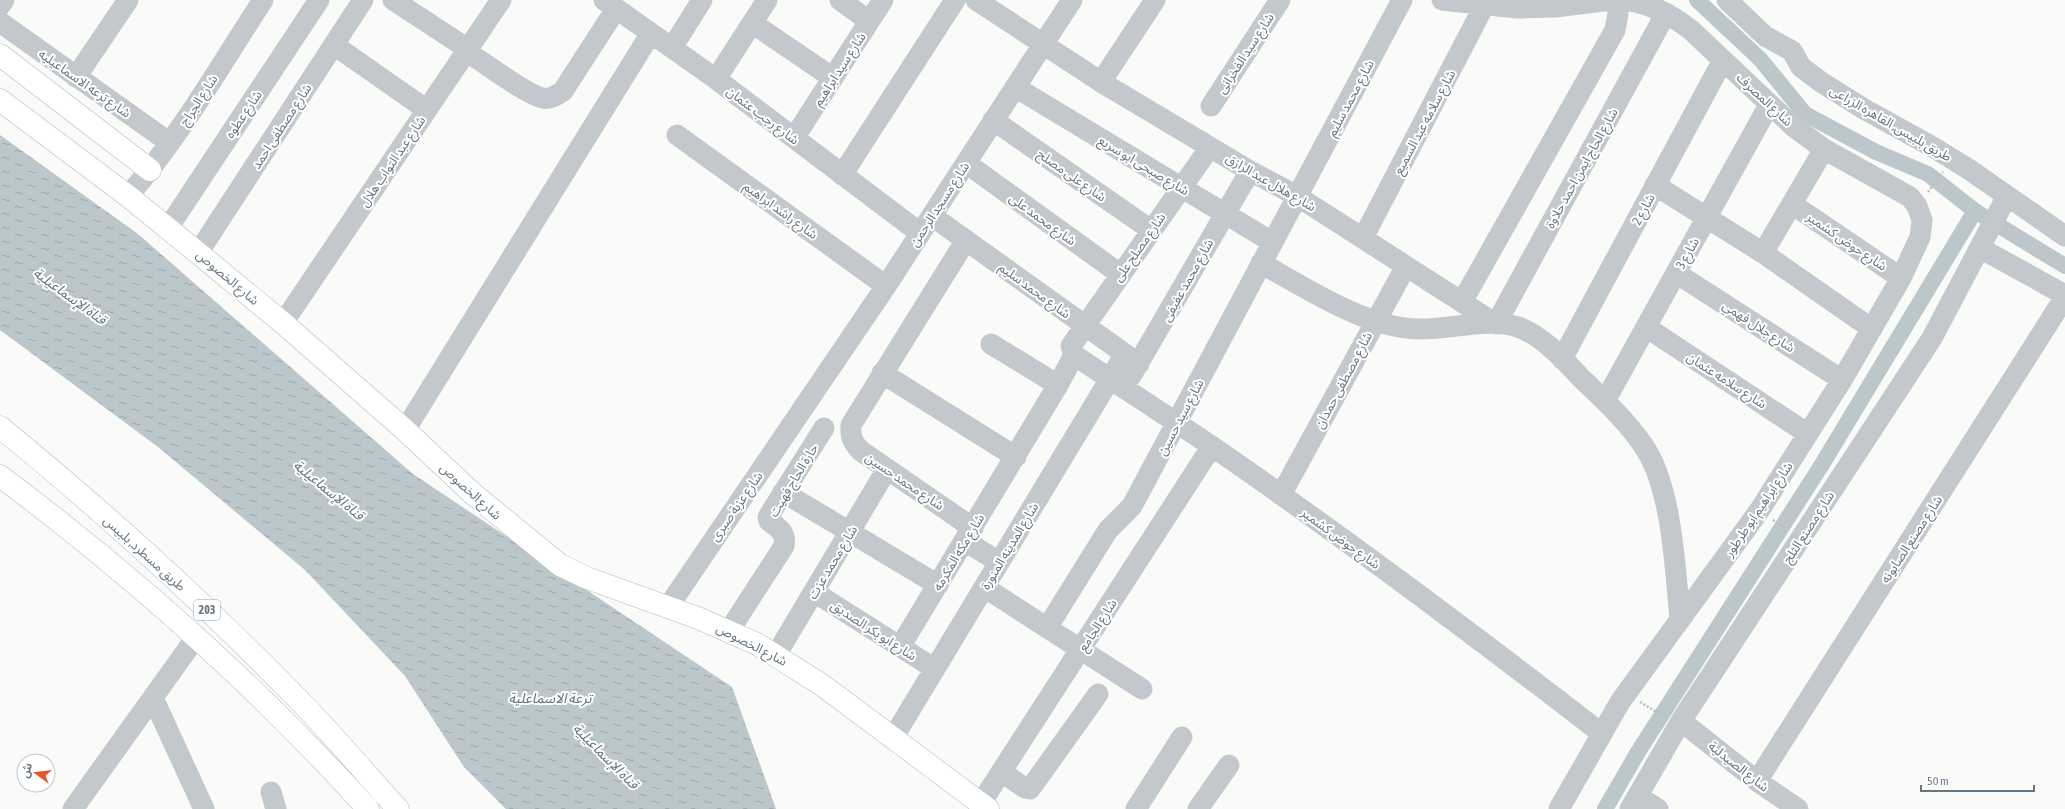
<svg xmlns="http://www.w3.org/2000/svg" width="2065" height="809" font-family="'Asap Condensed','Noto Sans Arabic',sans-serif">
<defs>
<pattern id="water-ripples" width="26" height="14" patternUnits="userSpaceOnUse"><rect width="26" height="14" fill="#bbc7cb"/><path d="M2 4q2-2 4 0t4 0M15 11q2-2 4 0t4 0" fill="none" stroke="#9ca6aa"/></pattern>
</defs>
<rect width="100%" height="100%" fill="#fafaf8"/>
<path fill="url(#water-ripples)" d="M0 135 138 234 413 474 732 687 776 809H506L464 767 405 676 305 570 158 447 0 330Z"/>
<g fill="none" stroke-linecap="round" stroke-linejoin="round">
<path stroke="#bbc7cb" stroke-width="16" d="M1697 0 1760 59 1805 114 1876 152 1928 174 1975 211 2065 266
M1605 809 1638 752 1821 466 1975 211"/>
<g stroke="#b5babe" stroke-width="23">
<path id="major" d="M0 55 150 170
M0 100 128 196 198 253 283 323 405 430 472 493 560 565 587 578 698 618 757 644 822 685 988 809
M0 427C103 511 201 600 294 695 330 731 363 771 398 809
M0 476C135 577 255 684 368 809"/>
</g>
<path stroke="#bbbfc2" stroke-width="2.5" stroke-dasharray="2 2" stroke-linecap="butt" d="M1928 192 1943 172
M1773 520 1787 529
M1640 702 1663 716"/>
<path stroke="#c3c8cc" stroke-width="21" d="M393 0 468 49
M604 0 716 79 920 233
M840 0 869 21
M976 0 1101 82 1250 171 1297 196 1496 324 1666 13
M1442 0 1517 8 1555 7 1611 0
M1727 0 1765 36 1792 51 1801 67 1821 82 1864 109 1931 146 1967 168 2065 236
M0 6 4 0
M0 22 170 143
M752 23 833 78
M334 45 427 110
M672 48 702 0
M466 51C481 61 529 96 543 98 550 100 557 95 563 91L616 9
M76 77 128 0
M716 79 767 0
M1101 82 1155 0
M1015 87 1272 242
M1211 106 1280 0
M993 120 1151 230
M677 135 886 286
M794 138 883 0
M966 163 1120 274
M842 175 955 0
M1655 185 1763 253 1872 329
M128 196C180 136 220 66 263 0
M1792 204 1901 278
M932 216 1139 364
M168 228 319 0
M1363 238 1484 6
M966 240 851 425C850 437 853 443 861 451L973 528
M1980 248 2065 295
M198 253 363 0
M1763 253 1824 149
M1261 263C1305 288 1367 328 1418 329 1451 330 1487 317 1518 327 1543 336 1564 360 1581 378 1603 399 1626 420 1643 445 1672 486 1675 568 1680 618
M1676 273 1842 380
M1462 302 1615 30 1618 14 1617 0
M283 323 501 0
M1646 327 1808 434
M991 344 1058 385
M1074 355C1129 392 1185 427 1239 465 1362 551 1482 641 1601 733
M1562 359 1723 60
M882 373 1016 457
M1131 376 1250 171
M1605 401 1769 105
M405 430 651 33
M783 492 938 585
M1281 495 1406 266
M965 541 999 562
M984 587 1142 689
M814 592 935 669
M668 607 886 286 1072 0
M1047 628 1108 530 1132 506 1402 0
M729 631 784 546C787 532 778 528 769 521L768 517 824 428
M900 647 1058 385 1074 355 1071 346 1210 147
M776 655 887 469
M153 698 204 809
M1681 721 1757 781 1798 809
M893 738 1125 354
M1002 772 1025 788 1030 789 1098 694
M1757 781 2065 297
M271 792 276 809
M1638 796 1658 809
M981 803 1212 446
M73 809 197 636
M1136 809 1182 737
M1198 809 1229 765
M1559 809 1620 702 1759 511 1842 380 1901 278 1920 237 1922 220 1917 206 1910 197 1824 149 1794 127 1691 30C1670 14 1650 3 1623 0
M1630 809 1681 721 1932 338 2007 196"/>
<use href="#major" stroke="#fff" stroke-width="22"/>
</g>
<g text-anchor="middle" stroke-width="4" stroke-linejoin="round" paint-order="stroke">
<rect fill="#fff" stroke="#939fa8" stroke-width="1" x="194" y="600" width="26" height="20" rx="3"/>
<g font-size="12" font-weight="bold" fill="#657683">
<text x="207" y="614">203</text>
</g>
<g font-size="13" fill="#657683" stroke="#fff">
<text transform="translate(1245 53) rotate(-57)" y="5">شارع سيد الفخرانى</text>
<text transform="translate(839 69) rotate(-57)" y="5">شارع سيد ابراهيم</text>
<text transform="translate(85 83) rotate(35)" y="5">شارع ترعه الاسماعيليه</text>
<text transform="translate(1350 98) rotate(-62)" y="5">شارع محمد سليم</text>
<text transform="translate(1765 99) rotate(43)" y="5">شارع المصرف</text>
<text transform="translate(198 100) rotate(-57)" y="5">شارع الجراج</text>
<text transform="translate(243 114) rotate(-56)" y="5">شارع عطوه</text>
<text transform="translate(763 115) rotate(37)" y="5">شارع رجب عثمان</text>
<text transform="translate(1424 122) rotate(-62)" y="5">شارع سلامه عبد السميع</text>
<text transform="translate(1891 123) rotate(30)" y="5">طريق بلبيس, القاهره الزراعى</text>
<text transform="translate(281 126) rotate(-57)" y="5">شارع مصطفى احمد</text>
<text transform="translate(392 161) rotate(-56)" y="5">شارع عبد التواب هلال</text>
<text transform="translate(1144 165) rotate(31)" y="5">شارع صبحى ابو سريع</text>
<text transform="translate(1581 168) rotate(-61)" y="5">شارع الحاج ايمن احمد حلاوة</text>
<text transform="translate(1072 175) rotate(35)" y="5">شارع على مصلح</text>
<text transform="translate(1271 182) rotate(30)" y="5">شارع هلال عبد الرازق</text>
<text transform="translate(939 204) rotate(-57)" y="5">شارع مسجد الرحمن</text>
<text transform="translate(1643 209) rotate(-62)" y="5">شارع 2</text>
<text transform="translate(781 210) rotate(36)" y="5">شارع راشد ابراهيم</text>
<text transform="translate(1043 219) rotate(36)" y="5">شارع محمد على</text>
<text transform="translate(1847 241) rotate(34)" y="5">شارع حوض كشمير</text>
<text transform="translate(1139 247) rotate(-55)" y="5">شارع مصلح على</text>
<text transform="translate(1687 253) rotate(-61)" y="5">شارع 3</text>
<text transform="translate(228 277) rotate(40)" y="5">شارع الخصوص</text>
<text transform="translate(1187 280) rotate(-61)" y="5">شارع محمد عفيفى</text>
<text transform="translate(1035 290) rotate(36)" y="5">شارع محمد سليم</text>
<text transform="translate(1759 326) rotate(33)" y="5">شارع جلال فهمي</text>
<text transform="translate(1343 380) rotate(-62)" y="5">شارع مصطفى حمدان</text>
<text transform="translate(1727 380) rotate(33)" y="5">شارع سلامه عثمان</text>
<text transform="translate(1180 417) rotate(-62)" y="5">شارع سيد حسين</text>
<text transform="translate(793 480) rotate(-59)" y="5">حارة الحاج فهيت</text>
<text transform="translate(905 481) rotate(34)" y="5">شارع محمد حسين</text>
<text transform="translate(471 491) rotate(42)" y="5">شارع الخصوص</text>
<text transform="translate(736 506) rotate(-55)" y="5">شارع عزبة صبرى</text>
<text transform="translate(1758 509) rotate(-56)" y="5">شارع ابراهيم ابو طرطور</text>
<text transform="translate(1808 527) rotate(-57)" y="5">شارع مصنع الثلج</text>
<text transform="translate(1341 538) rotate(36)" y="5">شارع حوض كشمير</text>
<text transform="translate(1911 539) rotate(-57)" y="5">شارع مصنع الصابونه</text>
<text transform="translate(1009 546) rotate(-59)" y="5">شارع المدينه المنورة</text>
<text transform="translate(958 552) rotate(-59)" y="5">شارع مكه المكرمه</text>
<text transform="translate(145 553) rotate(42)" y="5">طريق مسطرد, بلبيس</text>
<text transform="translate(832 562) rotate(-59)" y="5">شارع محمد عزت</text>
<text transform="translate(1097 625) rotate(-57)" y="5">شارع الجامع</text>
<text transform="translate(874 630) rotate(33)" y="5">شارع ابو بكر الصديق</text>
<text transform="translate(752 644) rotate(27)" y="5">شارع الخصوص</text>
<text transform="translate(1739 766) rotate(38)" y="5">شارع الصيدلية</text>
</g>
<g font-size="14" font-style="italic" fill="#60757c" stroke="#fff">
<text transform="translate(70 296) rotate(36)" y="5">قناة الإسماعيلية</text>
<text transform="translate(329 490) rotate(39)" y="5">قناة الإسماعيلية</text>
<text x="550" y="703">ترعة الاسماعلية</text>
<text transform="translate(606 756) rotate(45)" y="5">قناة الإسماعيلية</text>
</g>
</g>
<g transform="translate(36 773) rotate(285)"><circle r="19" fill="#ffffff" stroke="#c1c8cd"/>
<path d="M0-3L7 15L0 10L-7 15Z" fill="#e4572e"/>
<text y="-6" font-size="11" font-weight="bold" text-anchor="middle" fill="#657683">ش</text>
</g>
<path d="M1921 785v6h113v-6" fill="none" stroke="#657683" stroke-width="2"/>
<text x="1927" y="785" font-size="12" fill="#657683" stroke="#ffffff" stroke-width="3" paint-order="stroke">50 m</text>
</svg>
